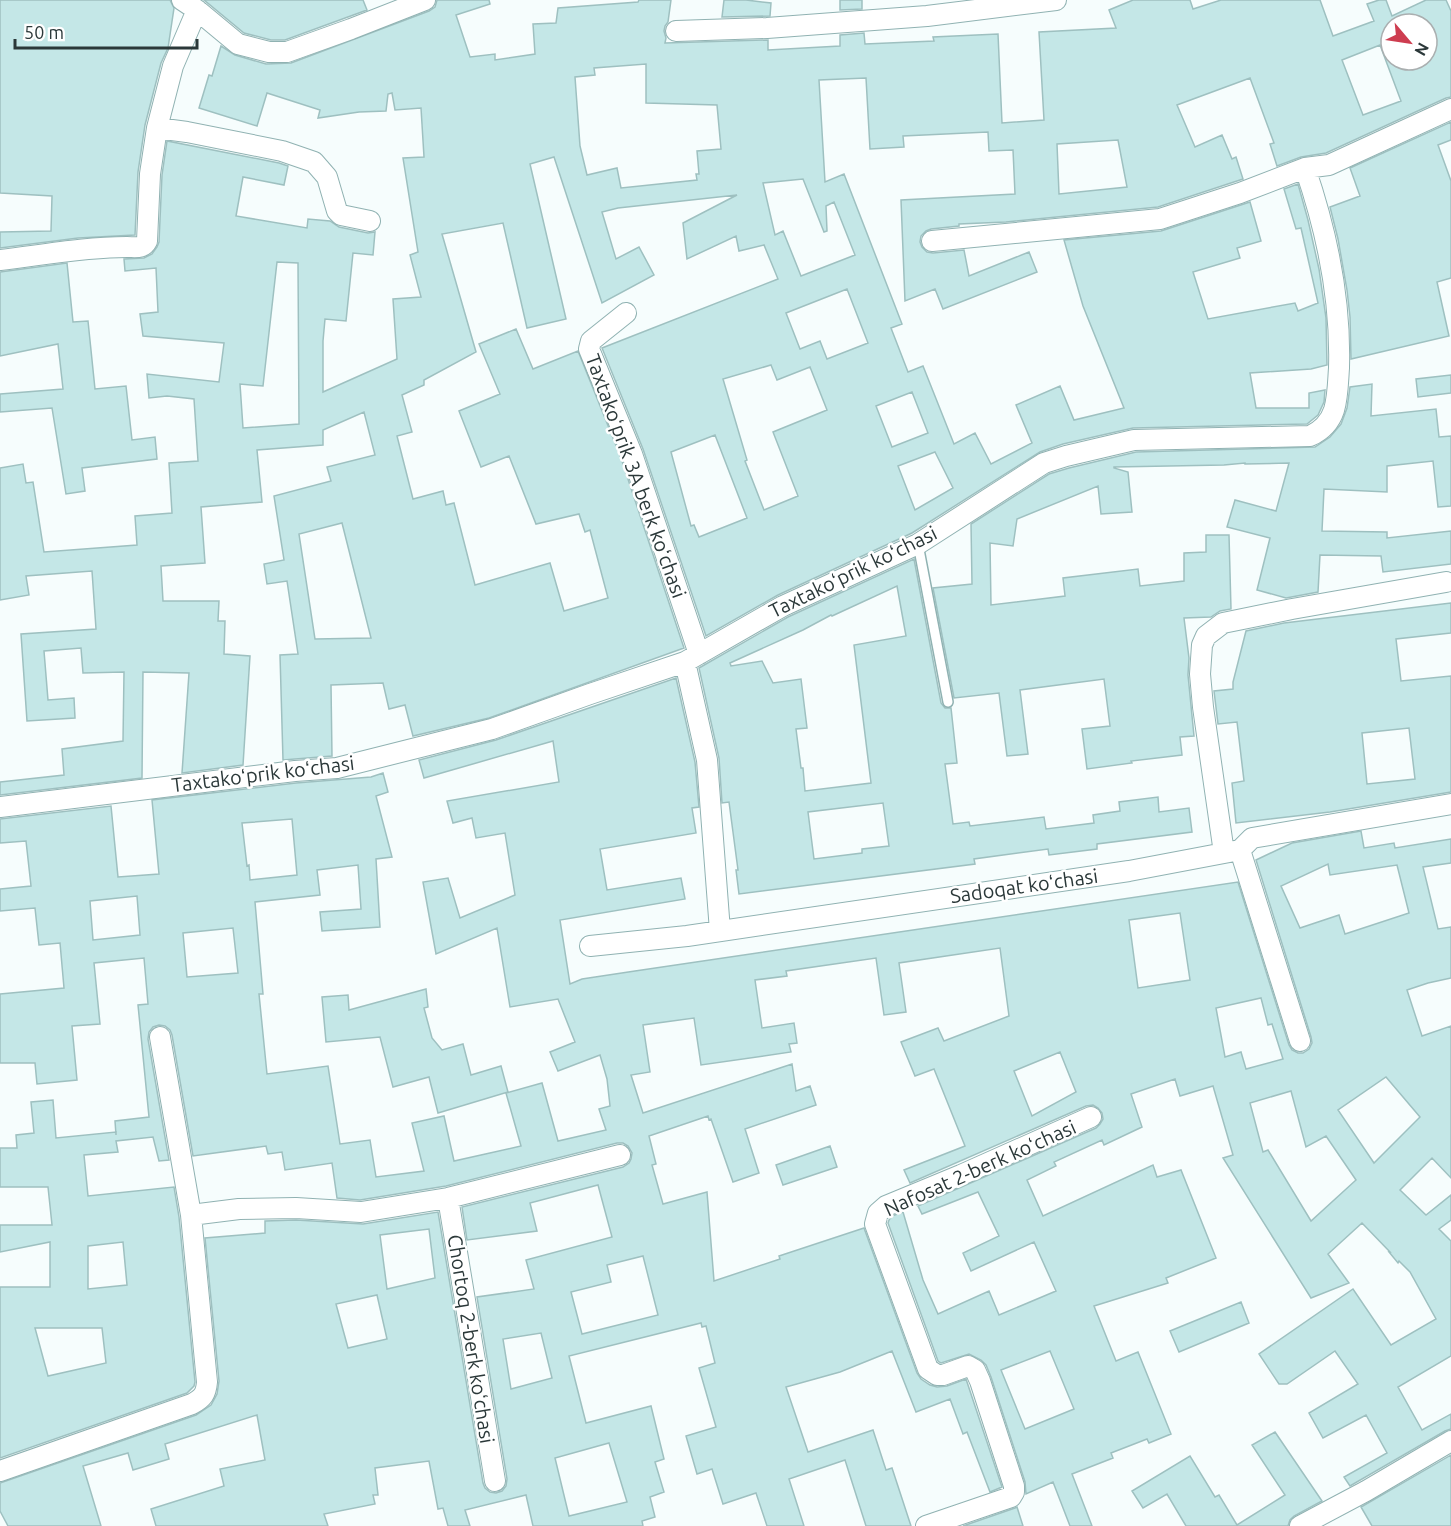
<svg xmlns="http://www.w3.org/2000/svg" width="1451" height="1526" font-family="Ubuntu,sans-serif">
<rect width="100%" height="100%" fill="#f6fdfd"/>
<path fill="#c4e7e7" stroke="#9ec0c0" stroke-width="1.5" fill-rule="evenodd" d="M0 0H170L174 8 168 48 161 63 145 125 138 172 135 235 78 238 0 248V232L51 231 52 196 0 193Z
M204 0H363L367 10 285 40H271L244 33Z
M437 0H489L490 4 456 15 470 57 495 54V60L535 54 533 24 556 23 558 8 638 2 639 0H671L668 22 665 26 664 31 666 38 665 43 768 40V50L840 46V35L864 33 865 44 934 41 933 37 998 34 1002 123 1044 120 1039 32 1116 28 1109 10 1133 0H1190L1193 9 1221 0H1320L1333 36 1374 21 1367 4 1379 0H1386L1392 16 1426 0H1446L1451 11V97L1446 98 1326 153 1301 157 1277 166 1270 144 1274 143 1250 78 1177 105 1195 147 1222 135 1232 159 1236 157 1243 179 1158 207 1006 222 959 224V226L931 229 926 231 921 236 920 242 922 247 927 252 933 253 964 250 969 276 1029 252 1037 272 943 309 935 289 905 301 901 200 1015 194 1013 150 989 151 988 132 903 136 904 147 870 149 866 78 819 80 825 182 844 174 902 324 891 328 908 372 923 366 954 444 975 433 991 464 1032 443 1016 405 1060 386 1074 420 1124 408 1083 306 1064 240 1161 231 1250 202 1261 241 1237 248 1240 258 1193 272 1208 319 1295 303 1298 311 1318 303 1301 228 1296 229 1284 189 1298 184 1308 220 1319 269 1326 318 1327 365 1311 369 1250 373 1256 408H1309V393L1325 390 1324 402 1318 415 1307 424 1133 428 1063 444 1040 452 912 533 778 595 706 636 643 449 602 348 778 279 764 245 739 251 736 236 687 259 683 223 737 195 618 208 602 212 616 259 639 247 654 275 602 303 554 157 530 164 566 319 527 328 503 223 442 234 476 352 424 380V385L402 395 412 432 397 436 413 499 443 491 446 505 454 503 475 585 550 563 564 611 608 598 590 530 585 532 579 514 536 524 509 456 481 467 459 411 500 394 479 344 516 329 533 369 578 351 621 458 684 648 489 718 413 736 405 705 389 709 383 683 331 685 332 756 283 760 280 655 298 654 287 581 267 584 264 564 284 560 274 496 331 481 327 467 375 455 364 412 323 430V445L257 450 262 502 201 507 205 563 161 566 163 601H219L218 621H225L224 654 250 656 243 765 182 773 189 673 143 672 142 778 0 795V782L64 775 62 749 123 741 124 672 83 673 81 648 44 651 48 700 74 698 75 718 27 721 21 634 96 629 92 571 26 576 29 595 0 600V468L23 464 26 483 33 482 44 552 137 545 135 516 172 513 169 463 198 461 194 399 167 396 149 398 147 374 219 382 224 343 143 336 140 314 158 312 156 268 125 271 124 259 144 258 152 254 157 247 159 242 162 175 167 141 279 163 288 166 284 185 243 177 236 216 307 228 308 219 330 221 339 227 368 233 375 232 373 255 353 253 346 321 325 319 323 341V392L397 359 393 299 421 297 410 255 418 252 403 158 424 157 421 108 395 110 392 93 388 94 386 111 359 112 318 118 320 110 267 93 257 126 199 108 209 75 212 76 221 46 235 55 266 64 291 63 429 11 435 7ZM1391 24H1427V60H1391ZM1380 45 1401 101 1363 115 1342 60ZM646 64V103L717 105 721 149 697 151 699 174H696L697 180 621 188 617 168 587 175 580 146 575 77 595 75 594 68ZM1118 140 1127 187 1059 194 1057 144ZM803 179 824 232 827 231 826 206 834 202 855 255 801 276 783 231 775 235 763 183ZM277 262 298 263 299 424 243 428 240 384 263 386ZM847 289 868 343 827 359 820 341 800 349 786 313ZM771 365 777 380 810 367 827 410 773 432 798 496 764 510 745 461 747 460 723 379ZM912 392 928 433 892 447 876 406ZM715 435 747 518 699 537 694 525 691 526 671 452ZM935 452 953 488 915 510 898 466ZM342 523 371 638 315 639 299 534Z
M724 0H746L771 3 770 16 722 17Z
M840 0H862V9L840 10Z
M1451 122V140L1438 145 1451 181V278L1437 282 1449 336 1351 359 1350 317 1347 290 1338 239 1330 207 1360 196 1350 168Z
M67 263 73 322 88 321 95 389 126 386 132 440 155 437 157 459 82 468 85 491 66 494 52 408 0 412V394L63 389 58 344 0 356V272Z
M1451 375V393L1418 397 1416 379Z
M1372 384 1371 416 1436 409 1439 437 1451 436V506L1438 507 1433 461 1387 466V492L1324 489 1322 531 1387 532V538L1451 531V564L1383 572 1381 556 1320 555 1318 592 1286 598 1257 590 1270 538 1227 527 1235 500 1276 511 1289 463 1245 464V463L1224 465 1114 467V468L1128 472 1132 512 1101 514 1098 486 1017 519 1013 546 990 543 991 605 1065 596 1063 578 1138 569 1140 586 1184 581V553L1206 552V535H1229L1231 609 1220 611 1211 617 1184 618 1189 658 1188 675 1194 736 1180 737 1182 755 1131 761 1132 763 1087 769 1082 729 1110 726 1104 679 1020 690 1028 754 1007 756 999 693 954 698 933 588 972 584 971 524 1049 474 1069 468 1136 452 1315 447 1330 437 1341 424 1347 408 1350 387Z
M914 559 941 703 945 708H951L957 763 945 764 953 824 969 822 970 826 1044 817 1046 829 1094 823 1093 815 1120 811 1119 802 1158 797 1159 812 1189 808 1192 832 1097 844V849L1049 855 1048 849 974 859 975 864 739 894 736 870H738L729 802 722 803 719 758 699 668 788 617ZM897 586 906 636 854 645 871 783 805 791 803 768H801L796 729 807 728 801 679 773 683 762 661 731 666 730 663 803 630 831 615 832 616ZM883 803 889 846 862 849V853L814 859 808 812Z
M1451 603V633L1396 639 1401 681 1451 676V792L1330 812 1236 823 1232 783 1244 781 1237 722 1218 724 1214 691 1233 689V682L1246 631 1284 623ZM1409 728 1415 779 1367 784 1362 733Z
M676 678 695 762 699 807 692 808 696 833 600 849 607 890 681 878 685 899 560 920 570 984 582 979 635 971 1238 882 1289 1045 1292 1050 1298 1053H1303L1309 1049 1312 1043 1311 1037 1256 860 1292 843 1361 831 1364 848 1394 843 1395 848 1451 839V863L1423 867 1438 929 1451 927V978L1428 983 1407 990 1422 1036 1451 1026V1178L1432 1158 1400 1190 1426 1215 1451 1195V1220L1439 1229 1451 1241V1356L1398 1387 1422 1430 1451 1414V1429L1445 1431 1350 1486 1344 1477 1387 1453 1366 1415 1323 1438 1309 1413 1358 1384 1335 1351 1287 1384H1279L1259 1354 1353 1289 1391 1345 1436 1319 1410 1272 1399 1261 1398 1263 1389 1252H1390L1362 1223 1328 1254 1349 1283 1311 1298 1223 1158 1233 1155 1213 1086 1180 1096 1175 1079 1131 1094 1142 1127 1104 1145 1102 1140 1054 1162 1056 1166 1027 1180 1043 1216 1153 1165 1157 1177 1181 1170 1216 1258 1166 1278 1168 1283 1094 1306 1116 1361 1138 1352 1171 1434 1149 1443 1147 1439 1111 1453 1113 1458 1072 1474 1092 1526H1070L1053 1482 1026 1494 1025 1482 991 1377 986 1365 981 1360 969 1354 941 1363 938 1361 888 1223 889 1220 892 1216 903 1212 923 1280 938 1314 989 1291 999 1315 1056 1291 1034 1242 971 1271 963 1253 999 1236 978 1192 922 1214 918 1206 1096 1128 1100 1124 1103 1119 1102 1113 1098 1108 1093 1105 1086 1106 910 1183 904 1170 965 1146 934 1069 915 1076 901 1042 938 1028 944 1041 1009 1016 1000 948 899 963 906 1012 884 1015 876 958 786 971 787 976 755 980 762 1028 794 1023 797 1043 789 1044 791 1052 701 1065 694 1018 643 1025 650 1072 631 1075 643 1113 792 1064 796 1091 810 1086 816 1105 745 1129 759 1173 733 1182 711 1119 709 1120 708 1116 649 1136 656 1164 652 1165 663 1204 707 1192 714 1281 780 1259 779 1256 864 1228 917 1373 921 1379 930 1385 937 1387 947 1386 966 1379 1002 1487 990 1492 967 1432 963 1434 950 1399 916 1412 892 1351 840 1372 786 1387 808 1452 873 1430 886 1470 892 1468 911 1526H866L845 1460 789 1479 804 1526H767L756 1493 723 1504 712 1469 697 1474 686 1436 716 1427 699 1368 715 1363 706 1326 702 1327 701 1323 569 1356 586 1423 651 1406 664 1459 655 1462 664 1492 650 1497 655 1517 642 1521 643 1526H533L526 1495 465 1510 470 1526H448L443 1508 438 1509 429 1461 375 1468 378 1495H373L375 1504 324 1514 328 1526H156L151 1509 224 1486 220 1469 265 1460 257 1415 165 1444 169 1459 133 1470 128 1453 83 1466 101 1526H8L0 1511V1483L196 1415 211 1405 217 1394 219 1381 205 1238 265 1233V1221L296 1220 363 1224 438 1212 483 1483 485 1488 490 1492 496 1493 502 1491 506 1486 507 1479 477 1297 534 1289 526 1260 612 1237 598 1185 530 1203 537 1231 467 1240 462 1207 623 1167 629 1163 631 1159 632 1153 628 1146 623 1143H617L446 1186 360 1200 337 1198 332 1163 285 1170 282 1152 268 1154 266 1146 193 1156 172 1035 170 1030 165 1026 159 1025 153 1027 149 1032 148 1039 169 1160 159 1161 153 1137 116 1141 118 1152 84 1155 88 1196 174 1187 179 1217 195 1382 194 1386 187 1393 0 1458V1287H50V1242L0 1252V1225H52L48 1187H0V1148H17L16 1135 34 1133 31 1102 53 1100 56 1138 116 1132V1135L115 1121 149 1117 138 1005 148 1004 144 958 94 963 100 1024 72 1026 77 1080 37 1084 35 1063H0V994L64 988 60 943 39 945 35 908 0 911V889L31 886 26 841 0 843V819L111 806 118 877 159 874 152 800 296 783 371 777 383 773 388 792 376 796 392 857 376 859 380 927 322 931 320 912 361 909 358 865 317 870 320 895 255 902 263 994H259L267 1074 328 1066 340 1144 370 1140 376 1177 424 1171 412 1123 444 1116 454 1161 521 1146 506 1093 542 1083 558 1141 606 1130 599 1109 610 1106 607 1079 600 1055 558 1071 550 1052 575 1042 558 999 510 1007 497 928 436 954 423 882 448 878 460 918 515 895 505 833 476 838 472 818 453 823 447 801 559 782 553 741 424 778 419 760 496 740ZM292 819 297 875 250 880 249 865 247 866 242 823ZM1328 864 1330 875 1397 865 1409 913 1345 934 1339 915 1300 928 1281 886ZM137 896 140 935 93 940 90 901ZM1180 913 1190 980 1138 988 1129 920ZM233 928 238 973 187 977 183 933ZM1261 998 1268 1025 1272 1024 1283 1059 1246 1069 1241 1052 1225 1057 1216 1008ZM1060 1052 1076 1092 1032 1116 1014 1071ZM1386 1077 1420 1117 1374 1163 1338 1110ZM1291 1091 1306 1147 1326 1136 1356 1180 1311 1221 1268 1150 1263 1152 1250 1103ZM429 1229 435 1278 387 1289 380 1235ZM123 1242 127 1285 88 1289V1246ZM643 1256 658 1315 582 1334 571 1292 611 1282 607 1265ZM377 1295 387 1339 348 1348 336 1304ZM35 1328H102L106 1363 48 1376ZM541 1333 552 1378 511 1389 503 1339ZM1050 1351 1074 1409 1025 1429 1001 1370ZM609 1443 627 1502 569 1516 555 1458Z
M426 989 428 1007 424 1008 432 1038 442 1050 463 1044 471 1075 501 1066 508 1092 438 1113 429 1077 393 1087 380 1037 326 1042 322 997 348 995 349 1010Z
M830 1146 837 1167 783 1185 776 1165Z
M1241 1302 1249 1323 1179 1352 1170 1331Z
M1275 1432 1322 1501 1294 1516 1290 1520 1288 1526H1186L1167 1494 1143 1508 1132 1491 1190 1456 1215 1497 1219 1495 1237 1525 1285 1495 1252 1445Z
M1451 1455V1526H1372L1361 1507Z
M1017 1507 1023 1526H963L1015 1508Z"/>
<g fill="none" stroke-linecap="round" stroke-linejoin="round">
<g stroke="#90b2b2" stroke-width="12">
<path id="lane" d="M918 544 948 702"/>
</g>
<g stroke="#90b2b2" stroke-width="22">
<path id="street" d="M182 0 197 10 238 44 269 52H287L351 29 425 0
M676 31 767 28 927 16 1056 0
M157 128 187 132 282 151 314 162 327 177 337 211 341 215 370 221
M932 241 1160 219 1240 193 1305 168
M0 260C42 255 85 247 127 247 136 247 143 249 147 241L150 174 157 128 173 66 197 10
M626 313 591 341 589 349 632 454 699 654
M685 662 707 760 720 931
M0 807 295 771 337 768 492 729 590 694 685 662 783 606 918 544 1044 463 1066 456 1134 440 1310 436C1321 431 1330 422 1334 410 1338 397 1338 381 1339 368 1341 301 1327 232 1305 168L1329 165 1451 109
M1240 850 1300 1041
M1224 853 1203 707 1200 674 1202 645 1206 636 1223 623 1292 609 1446 582
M590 946 687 936 1129 871 1240 850 1252 838 1451 804
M160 1037 191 1215
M448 1198 495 1481
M0 1471 192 1404C203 1398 206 1394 207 1382L191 1215 239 1209 296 1208 361 1212 448 1198 620 1155
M926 1526 1011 1497 1014 1492V1486L980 1381 975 1370 968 1366 943 1375H937L928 1369 875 1224 878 1213 886 1206 961 1175 1091 1117
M1300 1526 1366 1491 1451 1441"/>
</g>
<use href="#lane" stroke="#fff" stroke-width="9"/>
<use href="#street" stroke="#fff" stroke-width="20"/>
</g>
<g text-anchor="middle" stroke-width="5" stroke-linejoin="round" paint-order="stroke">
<g font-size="20" fill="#2b3839" stroke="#fff">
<text transform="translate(636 476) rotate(70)" y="7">Taxtakoʻprik 3A berk koʻchasi</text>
<text transform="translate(853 572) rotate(-26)" y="7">Taxtakoʻprik koʻchasi</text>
<text transform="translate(263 774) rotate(-7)" y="7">Taxtakoʻprik koʻchasi</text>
<text transform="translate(1024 886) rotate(-8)" y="7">Sadoqat koʻchasi</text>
<text transform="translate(980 1168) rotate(-24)" y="7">Nafosat 2-berk koʻchasi</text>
<text transform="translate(471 1339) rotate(81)" y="7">Chortoq 2-berk koʻchasi</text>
</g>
</g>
<g transform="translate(1409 42) rotate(119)"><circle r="28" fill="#ffffff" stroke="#aaafb0" stroke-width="1.5"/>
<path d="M0-4.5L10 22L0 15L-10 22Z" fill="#ce3d50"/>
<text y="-9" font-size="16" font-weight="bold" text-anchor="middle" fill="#2b3839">N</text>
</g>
<path d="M15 39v9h182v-9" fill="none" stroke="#2b3839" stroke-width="3"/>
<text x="24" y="39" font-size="18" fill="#2b3839" stroke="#ffffff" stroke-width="4.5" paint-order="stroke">50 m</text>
</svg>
